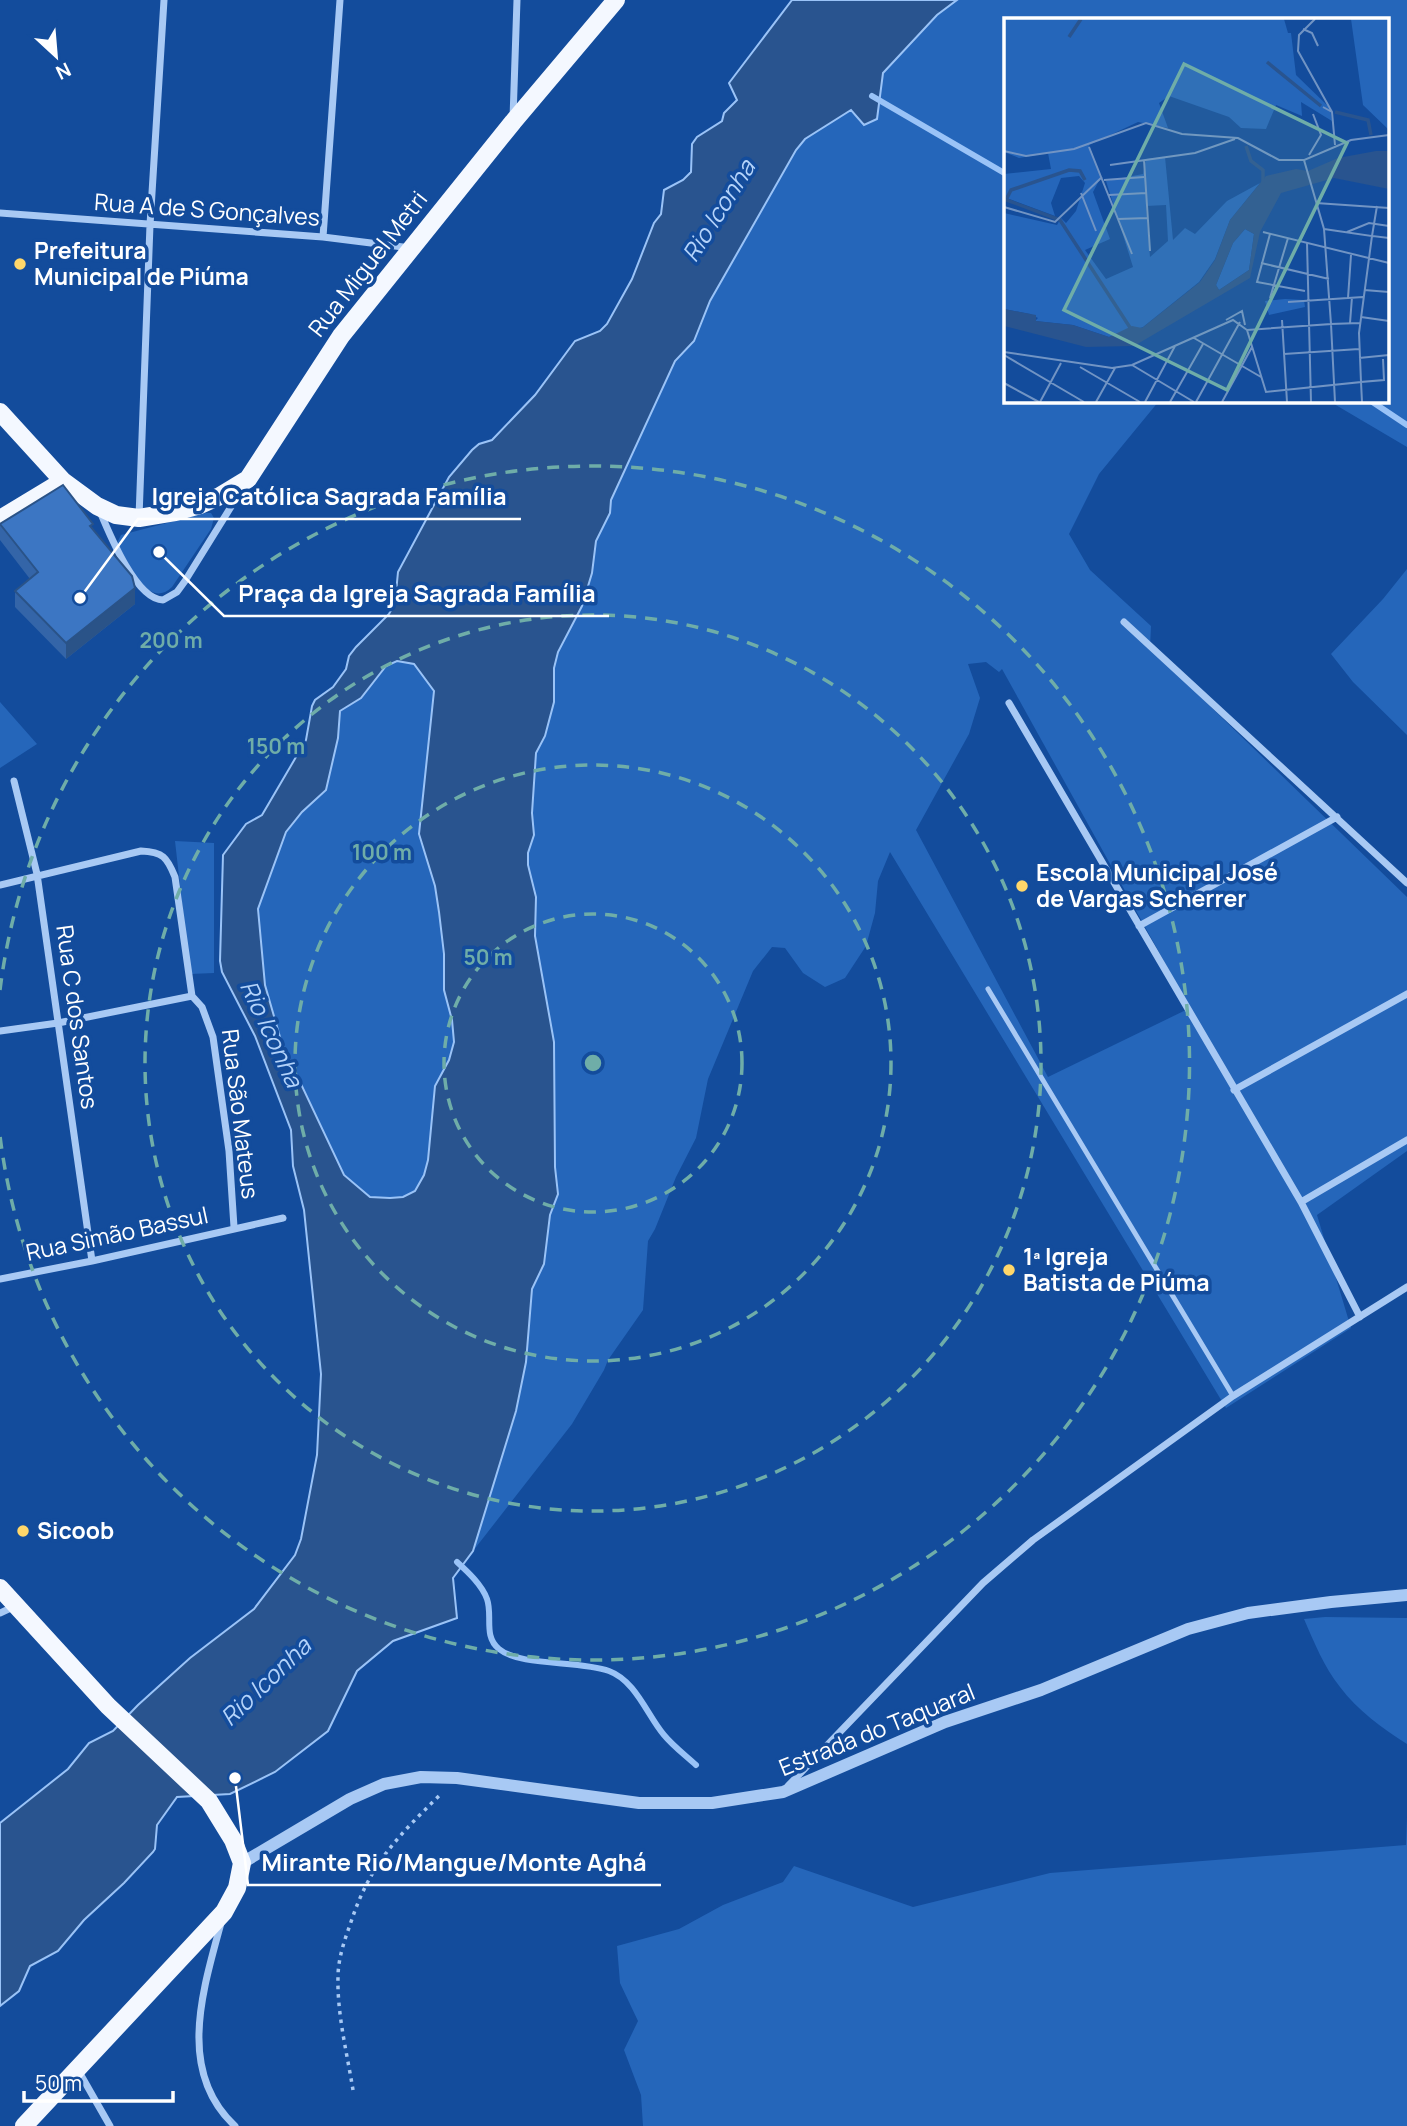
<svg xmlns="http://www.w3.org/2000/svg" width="1407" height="2126" font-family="Manrope,sans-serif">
<rect width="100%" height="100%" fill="#134c9c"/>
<path fill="#2566ba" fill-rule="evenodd" d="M957 0H1407V447L1329 401H1388V19H1006V401H1159L1099 474 1069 534 1090 570 1151 626 1150 648 1407 897V1151L1317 1215 1351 1328 1226 1408 890 852 878 881 875 913 866 946 845 978 825 987 803 973 785 948 772 947 753 971 708 1079 696 1138 676 1177 655 1229 648 1241 643 1310 608 1360 604 1370 572 1424 473 1551 518 1400 526 1362 532 1289 544 1265 550 1215 558 1194 555 1167 554 1042 535 936 536 897 528 865V853L534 835 532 813 536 753 545 736 554 702V668L558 652 582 606 592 573 596 541 608 517 611 500 675 361 694 341 710 301 796 150 805 139 851 110 876 119 883 73 937 15ZM986 662 999 672 1002 669 1190 1008 1048 1077 916 830 969 734 980 698 968 664Z
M205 513H211L214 518 211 529 172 587C148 610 130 565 119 548L117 543 121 535Z
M1407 569V735L1353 682 1331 654 1383 599Z
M397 661 414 664 434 690 419 834 435 886 439 912 444 954V990L452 1020 454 1042 449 1060 436 1086 428 1160 424 1175 415 1191 403 1197 390 1198 370 1197 344 1175 282 1044 265 985 257 909 286 832 302 812 338 738 340 711 361 698 386 666Z
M0 702 37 744 0 768Z
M175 841 214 843V973L190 974Z
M1325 1617 1407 1618V1744C1382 1728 1358 1711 1340 1687 1324 1667 1314 1642 1304 1619Z
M1407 1817V2126H643L641 2095 624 2050 638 2021 620 1983 617 1946 679 1929 723 1905 783 1882 794 1866 913 1907 1050 1873 1406 1845Z"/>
<path fill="#29548f" stroke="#9ac3f7" stroke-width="2" fill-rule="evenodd" d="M792 0H957L937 15 883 73 877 119 864 125 851 110 805 139 796 150 710 301 694 341 675 361 611 500 610 513 596 541 592 573 582 606 558 652 554 668V702L545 736 536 753 532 813 534 835 528 853V865L536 897 535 936 554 1042 555 1167 558 1194 550 1215 544 1264 532 1289 526 1362 516 1411 473 1551 453 1578 457 1618 393 1641 357 1671 328 1731 275 1772 230 1794 177 1797 157 1825 155 1849 153 1852 124 1883 84 1920 58 1951 30 1966 19 1991 0 2006V1823L68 1769 89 1743 113 1731 138 1705 190 1658 254 1609 295 1555 301 1539 317 1455 321 1374 304 1210 293 1166 291 1130 255 1036 222 972 220 961 223 855 246 824 262 815 306 740 312 706 315 700 333 687 346 669 349 656 356 647 389 614 395 603 398 572 449 477 472 450 479 444 492 440 535 395 575 341 600 331 607 324 632 279 654 223 661 214 664 190 683 180 691 172 692 144 697 137 722 121 724 113 737 100 729 83ZM397 661 414 664 434 691 419 834 435 886 439 912 444 954V990L452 1020 454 1042 449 1060 435 1086 428 1160 424 1175 415 1191 403 1197 390 1198 370 1197 344 1175 282 1044 265 985 258 909 286 832 302 812 326 790 338 738 340 711 361 698 386 666Z"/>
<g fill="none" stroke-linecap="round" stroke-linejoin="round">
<path stroke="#9ac3f7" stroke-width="6" d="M872 96 1006 174
M1371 401 1407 425
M457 1562C468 1572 482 1585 487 1599 493 1616 483 1636 499 1649 521 1667 580 1660 609 1671 636 1681 647 1715 664 1735 673 1746 685 1755 696 1765"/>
<path stroke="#a8c9f4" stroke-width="3.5" stroke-dasharray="3.5 5" stroke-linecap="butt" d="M353 2090C347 2053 337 2014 338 1977 338 1960 344 1941 350 1925 369 1865 397 1837 441 1794"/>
<path stroke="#a8c9f4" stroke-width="5" d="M988 989 1233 1396"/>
<path stroke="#a8c9f4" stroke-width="7" d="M513 118 517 0
M0 213 323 237 411 248
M323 237 340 0
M99 509C109 533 136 600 163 600L177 592 185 581 242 489
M139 517 150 225 164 0
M1124 622 1407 883
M1009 703 1301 1202 1360 1317
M14 781 37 874 92 1261
M0 885 141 851C163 852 167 857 175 877L192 996 202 1007 213 1037 229 1151 234 1227
M1139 926 1337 817
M0 1031 58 1023 192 996
M1234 1090 1407 994
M1301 1202 1407 1140
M0 1279 92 1261 283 1218
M0 1613 15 1606
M788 1786 983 1583 1033 1540 1233 1396 1407 1287
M221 1923C203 1990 176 2071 235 2126
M78 2070 110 2126"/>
<path stroke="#a8c9f4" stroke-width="12" d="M242 1863 350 1799 384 1784 421 1777 457 1778 639 1803H712L783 1792 945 1722 1041 1690 1188 1629 1248 1613 1331 1602 1407 1595"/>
<path stroke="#f4f8ff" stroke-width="18" d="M0 412 63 481 97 506 116 515 139 518 175 512 200 505 220 496 248 479 341 336 513 122 616 0
M0 519 63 481
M0 1588 108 1706 209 1801 233 1840 242 1863 237 1888 224 1912 24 2126"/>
</g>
<path fill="#3465a8" d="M0 524 93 530 135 604 66 659 15 607V591L30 579 0 540Z"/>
<path fill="#2a5388" d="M135 588V604L66 659V643Z"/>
<path fill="#3c76c3" stroke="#2a5388" stroke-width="2" d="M63 485 93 524 90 526 132 576 135 588 66 643 15 591 38 572 0 524Z"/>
<g fill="none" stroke="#6fada8" stroke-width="3.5" stroke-dasharray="12 9">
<circle cx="593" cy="1063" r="149"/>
<circle cx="593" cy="1063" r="298"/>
<circle cx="593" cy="1063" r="448"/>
<path d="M0 990A597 597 0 1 1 0 1136"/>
</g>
<g fill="#ffd76a" stroke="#134c9c" stroke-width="2.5">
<circle cx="20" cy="264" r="7"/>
<circle cx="1022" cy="886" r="7"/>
<circle cx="1009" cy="1270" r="7"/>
<circle cx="23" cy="1531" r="7"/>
</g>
<g text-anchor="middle" stroke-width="7" stroke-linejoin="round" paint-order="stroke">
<g font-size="23" fill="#fff" stroke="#134c9c">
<text transform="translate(207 210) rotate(4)" y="8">Rua A de S Gonçalves</text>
<text transform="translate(368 264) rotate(-52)" y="8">Rua Miguel Metri</text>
<text transform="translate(77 1017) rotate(82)" y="8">Rua C dos Santos</text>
<text transform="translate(240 1114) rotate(83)" y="8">Rua São Mateus</text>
<text transform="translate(117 1234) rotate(-12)" y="8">Rua Simão Bassul</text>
<text transform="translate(877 1730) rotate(-22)" y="8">Estrada do Taquaral</text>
</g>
<g font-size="23" font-weight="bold" fill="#fff" stroke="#134c9c" text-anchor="start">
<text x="34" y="259">Prefeitura<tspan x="34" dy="26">Municipal de Piúma</tspan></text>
<text x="1036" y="881">Escola Municipal José<tspan x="1036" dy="26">de Vargas Scherrer</tspan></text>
<text x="1023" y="1265">1ª Igreja<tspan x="1023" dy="26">Batista de Piúma</tspan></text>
<text x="37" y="1539">Sicoob</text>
</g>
<g font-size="24" font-style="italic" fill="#b4d3fa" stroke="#134c9c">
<text transform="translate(719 211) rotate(-58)" y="8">Rio Iconha</text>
<text transform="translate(271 1034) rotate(65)" y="8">Rio Iconha</text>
<text transform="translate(266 1682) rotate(-44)" y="8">Rio Iconha</text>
</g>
</g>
<g transform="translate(1004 18)">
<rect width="385" height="385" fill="#134c9c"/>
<path d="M0 1H280L284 15H287L292 57 326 90 328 103 297 84 298 98 272 87 262 111 237 110 225 99 165 78 155 85 164 110 134 104 85 127 97 159 89 174 106 221 81 232 102 261 129 249 102 163 139 156 142 141 161 139 169 222 181 210 191 216 223 183 256 165 226 202 211 241 195 264 139 309 105 319 69 307 31 303 34 300 26 296 0 291V195L53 207 57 200 62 205 72 193 81 165 75 158 57 160 47 185 51 198 0 179V156L47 151 44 135 15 140 0 134ZM162 187 164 223 146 239 142 188ZM347 1H385V112L359 87ZM241 211 250 216 245 252 215 272 212 267 229 225ZM281 281 300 282 301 289 265 297 261 283Z" fill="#2566ba" fill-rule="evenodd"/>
<path d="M372 133H385V171L330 160 277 175 256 214 246 260 130 328 82 329 0 308V291L32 297V303L69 307 105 319 128 308 138 310 196 264 211 242 226 202 262 158 292 151 304 153 334 140ZM241 211 250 216 245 252 215 272 212 267 229 225Z" fill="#29548f" fill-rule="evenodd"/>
<path fill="none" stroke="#29548f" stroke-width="3.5" d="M65 19 77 1M263 44 317 88M331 94 364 102 367 117M242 128 247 143 259 152V165M3 180 7 172 65 152 76 153 81 162M0 181 56 202 127 311"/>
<path fill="none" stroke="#7194c4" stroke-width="2" d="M311 1 295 17 294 33 328 94M299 11 308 15 314 28M319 89 328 94 331 127M85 129 128 236M0 133 22 138 70 131 142 105 178 116 234 120 275 142H300M305 137 317 117 309 96M140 142 146 233M106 147 191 135 231 121M100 162 140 159M77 175 92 213M105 177 142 175M312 185 385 190M373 188 368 218 385 220M0 189 51 204 98 159M114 201 144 200M259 214 385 245M343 214 365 205 385 208M266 216 253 264 301 273M303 225 307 384M257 245 325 261M360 272 385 274M266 280 284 220M344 280 347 237M284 284 359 279M357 299 385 303M222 302 238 293 241 307M278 302 283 384M346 305 348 279M243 312 327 306 320 211 300 142 347 122 385 117M190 320 257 359M0 334 108 350 128 347 229 302 243 312 262 374 357 364 355 315 368 218 320 211M280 336 355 331M0 337 80 384M355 340 385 337M128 347 190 384M76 349 136 384M0 365 35 384M36 384 57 345M92 384 111 350M141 384 171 328M166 384 199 326M192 384 236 304M218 384 248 329M331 384 327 306 356 305M358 384 357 364 380 362 379 341"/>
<path fill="#6fada8" fill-opacity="0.15" stroke="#6fada8" stroke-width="3.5" d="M180 46 343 125 223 372 60 292Z"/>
<rect width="385" height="385" fill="none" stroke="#fff" stroke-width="3.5"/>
</g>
<circle cx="593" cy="1063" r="10" fill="#6fada8" stroke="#134c9c" stroke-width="3.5"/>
<g font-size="21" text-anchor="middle" font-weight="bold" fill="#6fada8" stroke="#134c9c" stroke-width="7" stroke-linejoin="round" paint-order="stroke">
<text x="171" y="648">200 m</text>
<text x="276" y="754">150 m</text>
<text x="382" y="860">100 m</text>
<text x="488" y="965">50 m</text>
</g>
<path fill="none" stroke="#fff" stroke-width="2.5" d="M80 598L138 519H521M159 552L224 616H609M235 1778L248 1885H661"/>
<g fill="#fff" stroke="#134c9c" stroke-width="2.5">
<circle cx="80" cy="598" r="7"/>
<circle cx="159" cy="552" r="7"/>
<circle cx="235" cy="1778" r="7"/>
</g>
<g font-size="24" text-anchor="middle" font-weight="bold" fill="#fff" stroke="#134c9c" stroke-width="7" stroke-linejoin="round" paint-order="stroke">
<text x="329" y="505">Igreja Católica Sagrada Família</text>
<text x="417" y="602">Praça da Igreja Sagrada Família</text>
<text x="454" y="1871">Mirante Rio/Mangue/Monte Aghá</text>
</g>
<g transform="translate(56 56) rotate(154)" stroke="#134c9c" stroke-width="5" paint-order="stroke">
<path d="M0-5L12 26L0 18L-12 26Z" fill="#ffffff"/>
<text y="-10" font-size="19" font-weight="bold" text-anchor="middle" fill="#ffffff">N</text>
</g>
<path d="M24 2091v10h149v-10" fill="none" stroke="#ffffff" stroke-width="3.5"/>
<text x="35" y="2091" font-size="21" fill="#ffffff" stroke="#134c9c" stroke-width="5" paint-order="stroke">50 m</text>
</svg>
